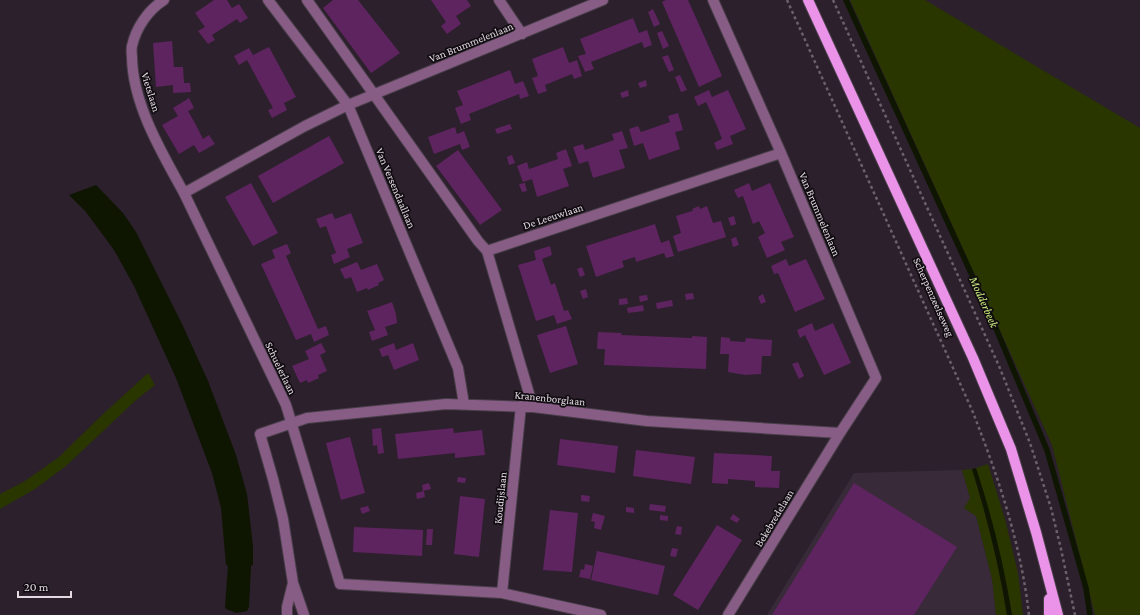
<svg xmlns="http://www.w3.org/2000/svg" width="1140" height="615" font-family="'Crimson Pro',serif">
<rect width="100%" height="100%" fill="#2c202c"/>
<path fill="#392a39" d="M962 470 976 516 992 579 996 615H767L854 473Z"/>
<path fill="#293600" d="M850 0H925L1140 128V615H1095L1052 445Z
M148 373 155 385 136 400 66 466 35 489 0 509V494L25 481 59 457 101 416Z
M988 464 1005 519 1018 573 1023 615H1012C1004 565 991 516 976 468Z
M972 469C987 517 999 565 1007 615H996L992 579 976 516 964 508 970 498 962 470Z"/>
<path fill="#0e1500" d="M96 185 123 213 136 232 183 326 208 381 236 455 247 494 253 546V565L251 566 249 607 247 611 236 613 226 609 225 607 228 566 226 565 221 508 212 473 176 378 134 286 114 250 86 212 69 195Z
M976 468C992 516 1004 565 1012 615H1007C999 565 987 517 972 469Z"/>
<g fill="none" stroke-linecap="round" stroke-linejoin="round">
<path stroke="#0e1500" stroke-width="5.5" d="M846 0 992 319 1047 450 1086 588 1090 615"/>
</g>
<path fill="#5e245f" d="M214 0H227L232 8 239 4 248 18 240 23 237 19 212 35 215 40 208 44 198 31 205 27 195 13Z
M333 0H358L400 53 371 73 323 8Z
M431 0H467L471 6 456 16 461 24 447 34 441 26 446 22Z
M666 0H688L722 76 699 87 662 2Z
M653 9 660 24 654 27 648 12Z
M633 18 639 33 647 30 652 45 644 48 642 42 591 62 594 69 585 72 578 56 586 54 580 39Z
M662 31 669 46 663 49 657 33Z
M172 41 174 67H183L184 83H190L191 92 173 93V85L156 87 153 43Z
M269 47 296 97 284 103 287 110 272 118 268 110 273 108 247 60 239 65 234 56 249 48 253 55Z
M563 47 569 63 577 60 582 76 574 79 572 74 545 85 547 91 538 94 532 78 538 76 532 59Z
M668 55 674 70 669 72 662 57Z
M510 70 515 84 523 81 529 96 520 99 519 94 469 114 471 120 461 124 455 108 463 105 457 91Z
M680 75 687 90 681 92 675 77Z
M646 80 647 86 640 88 638 83Z
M628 90 629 96 622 98 620 93Z
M709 90 712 97 728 90 746 129 730 136 733 144 717 150 714 143 722 139 717 126 706 102 698 106 694 97Z
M189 98 194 108 188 111 196 125 203 139 209 135 215 144 199 153 194 145 179 154 162 125 178 116 173 108Z
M678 113 683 130 675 132 680 149 649 160 643 143 634 146 629 129 638 126 641 132 670 122 668 116Z
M510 124 512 129 497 134 495 129Z
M455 127 457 134 464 131 470 147 462 150 460 144 434 154 428 137Z
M622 131 628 148 619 150 625 168 593 178 588 161 579 164 573 147 583 144 585 150 614 140 612 134Z
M329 136 344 163 273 203 258 176Z
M566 149 572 166 563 169 569 186 537 197 532 179 523 182 517 166 527 162 529 169 558 159 556 153Z
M458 150 502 210 480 225 436 166Z
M512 155 515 163 509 165 507 157Z
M251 183 278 233 253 246 225 197Z
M525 183 527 191 522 192 519 184Z
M749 183 752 191 770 183 794 237 781 242 785 250 767 258 758 237 765 233 759 221 753 224 743 196 738 198 734 190Z
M699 206 700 209 707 206 713 223 721 221 726 237 678 252 673 236 681 233 676 216 692 211H693L692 209Z
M332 213 335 219 351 213 363 243 347 249 350 257 334 264 331 255 336 253 326 226 320 228 316 219Z
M734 216 736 224 731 226 728 218Z
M655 224 661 243 669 240 674 256 666 258 664 253 636 262 635 257 622 261 624 267 596 277 586 246Z
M736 237 739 245 733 247 731 239Z
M287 244 291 253 286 256 318 329 326 326 329 335 314 342 311 334 296 340 261 264 275 258 272 250Z
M550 246 552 255 542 259 551 285 555 283 564 311 568 310 572 319 557 324 554 315 536 321 518 265 536 260 534 251Z
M786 259 789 266 806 259 825 299 795 312 778 273 774 274 771 266Z
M357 262 361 270 377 264 384 280 378 283 379 285 368 290 367 288 357 292 351 277 345 279 340 269Z
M582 267 585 275 580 277 577 269Z
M586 289 588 297 583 299 580 291Z
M693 293 694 299 686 300 685 294Z
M763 294 766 302 761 304 758 297Z
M647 295 648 300 640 302 639 296Z
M627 298 628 304 619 305V299Z
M672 300 673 306 657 309 656 303Z
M392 302 396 314 397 323 385 327 388 335 372 341 369 332 375 330 367 311Z
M643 305 644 311 628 313 627 308Z
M812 323 815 331 833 323 851 363 824 375 805 335 800 338 797 330Z
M566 326 578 364 550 373 537 335Z
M598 332 622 333 621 335 692 338V336L707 337 706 369 604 365 605 349H597Z
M721 337 730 338V341L745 342 746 338 772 340 771 356H762L761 374 745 375 728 372 729 354H720Z
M321 343 326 352 320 355 327 371 318 375 319 378 308 383 307 380 300 383 292 366 309 359 305 351Z
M394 343 396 350 413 343 419 360 394 370 388 355 382 357 379 349Z
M798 362 804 376 799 379 792 364Z
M381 428 384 453 378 454 377 445 373 446 372 429Z
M453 428 454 433 482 430 485 455 455 458V453L398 459 395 434Z
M350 437 365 493 341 500 326 443Z
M560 439 618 446 615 473 557 465Z
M636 450 695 457 691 484 633 476Z
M714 453 772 456 771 471H780L779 488 755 487V481L728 479V484L712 483Z
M458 477 466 478 465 483 457 482Z
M429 483 431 489 423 491 422 485Z
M854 483 957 547 914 615H772Z
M424 491 425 497 417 499 416 493Z
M581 495 590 496 589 502 581 501Z
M460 496 485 499 479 557 454 554Z
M650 504 666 506 665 512 649 510Z
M368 506 370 511 362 514 360 508Z
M626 507 634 508V513L626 512Z
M550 510 578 513 572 572 543 570Z
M593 513 605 516 601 530 594 528 595 522 591 521Z
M733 514 740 519 737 523 730 519Z
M660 515 668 516V521L660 520Z
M717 525 742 540 698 610 673 595Z
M677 526 682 527 681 535 675 534Z
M354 527 423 530 422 556 353 552Z
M427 529H433L432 545H426Z
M672 548 678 549 676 557 670 556Z
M597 551 665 566 658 595 591 580Z
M585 564 593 566 590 579 579 577 581 569 584 570Z"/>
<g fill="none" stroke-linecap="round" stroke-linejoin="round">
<g stroke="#493e49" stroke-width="12">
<path id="minor" d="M164 0C148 10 136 28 132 46 131 50 132 55 132 58 133 105 162 153 184 193
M268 0 348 105 458 368 464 404
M307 0 478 241 487 251
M499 0 522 34
M713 0 781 153 876 378 840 433 728 615
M533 407 487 251 781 153
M502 593 521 406
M287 615V607L293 583
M304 615 293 583 283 519 273 479 260 434 307 418 446 404 533 407 647 421 840 433
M601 615 502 593 340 584 286 405 184 193 305 126 348 105 603 0"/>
</g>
<g stroke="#493e49" stroke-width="12">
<path id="major" d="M808 0 973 358 1011 449 1036 532 1058 615
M1049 599V615"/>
</g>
<path stroke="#6b616b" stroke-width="2.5" stroke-dasharray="3 3" stroke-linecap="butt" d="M787 0 972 410C998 476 1021 544 1029 615
M833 0 999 366 1030 443 1051 508 1061 549 1075 615"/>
<use href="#minor" stroke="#875d86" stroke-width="10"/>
<use href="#major" stroke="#ea93e8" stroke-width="10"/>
</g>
<g text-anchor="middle" stroke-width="3.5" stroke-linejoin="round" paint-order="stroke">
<g font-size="11" fill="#e2dae1" stroke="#110c11">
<text transform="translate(471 42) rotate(-22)" y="4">Van Brummelenlaan</text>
<text transform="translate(151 92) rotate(73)" y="4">Vietslaan</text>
<text transform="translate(396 188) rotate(67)" y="4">Van Versendaallaan</text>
<text transform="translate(820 214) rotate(67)" y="4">Van Brummelenlaan</text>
<text transform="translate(553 216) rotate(-18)" y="4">De Leeuwlaan</text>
<text transform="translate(934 297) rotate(66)" y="4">Scherpenzeelseweg</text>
<text transform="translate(281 368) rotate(64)" y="4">Schuelerlaan</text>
<text transform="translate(550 398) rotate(6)" y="4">Kranenborglaan</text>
<text transform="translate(500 498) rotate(-84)" y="4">Koudijslaan</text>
<text transform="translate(774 518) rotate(-59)" y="4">Bekebredelaan</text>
</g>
<g font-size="12" font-style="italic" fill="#cdef7c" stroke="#110c11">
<text transform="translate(984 302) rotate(66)" y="4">Modderbeek</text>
</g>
</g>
<path d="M18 591v6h53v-6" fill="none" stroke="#e2dae1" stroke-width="2"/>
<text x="24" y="591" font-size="12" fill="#e2dae1" stroke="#110c11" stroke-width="3" paint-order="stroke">20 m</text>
</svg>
